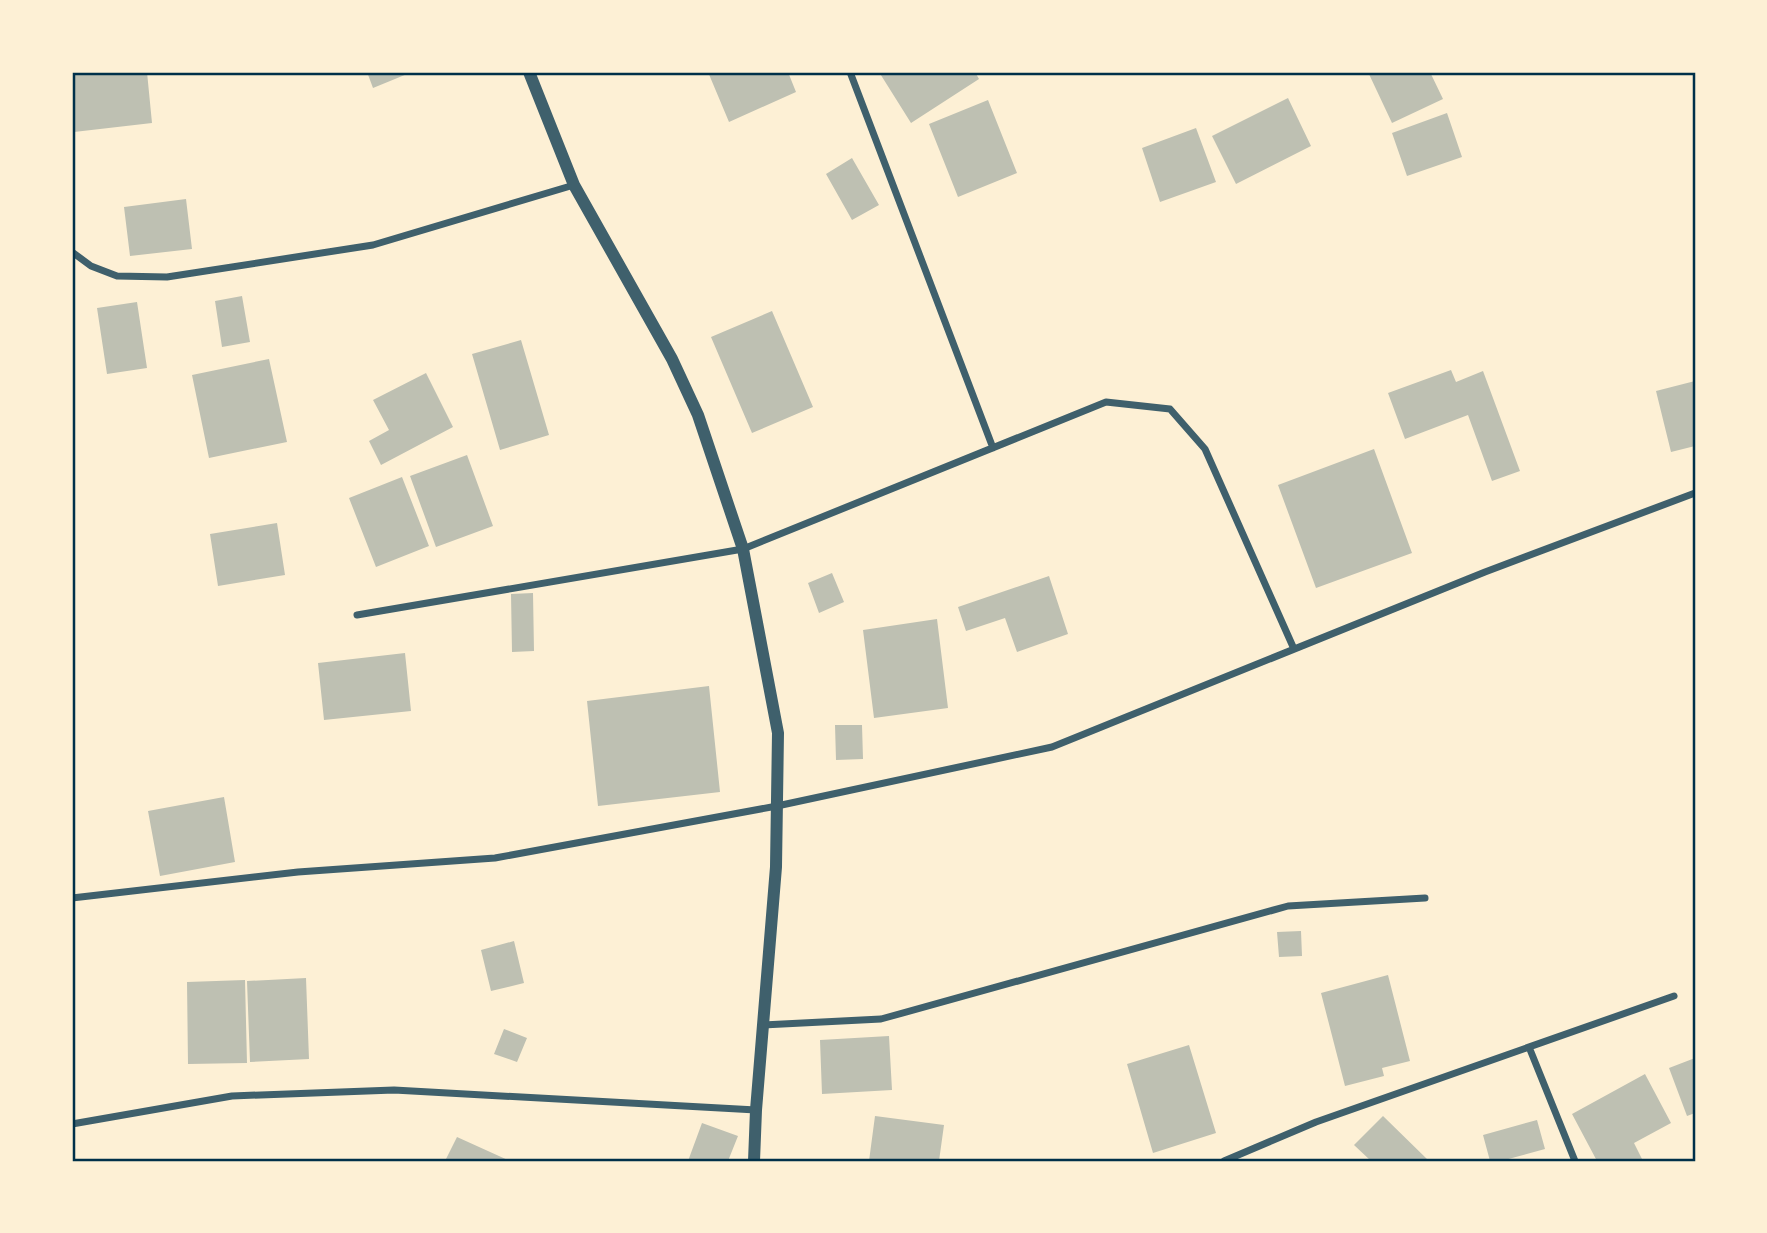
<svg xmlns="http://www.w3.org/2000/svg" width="1767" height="1233" font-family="'Alegreya Sans',sans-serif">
<rect width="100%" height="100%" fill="#fdf0d5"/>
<path fill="#bec0b2" d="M72 72H147L152 123 74 132 72 110Z
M367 72H412L373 88Z
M708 72H788L796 92 729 122Z
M879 72H975L979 79 911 123Z
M1368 72H1430L1443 99 1392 123Z
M1288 98 1311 146 1236 184 1212 136Z
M988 100 1017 173 958 197 929 124Z
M1447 113 1462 157 1407 176 1392 133Z
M1196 128 1216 182 1160 202 1142 148Z
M852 158 879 205 852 220 826 174Z
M186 199 192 249 130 256 124 207Z
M242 296 250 342 222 347 215 301Z
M137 302 147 368 107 374 97 308Z
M772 311 813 407 752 433 711 337Z
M521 340 549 435 500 450 472 354Z
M269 359 287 442 209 458 192 375Z
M1451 370 1456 382 1483 371 1520 471 1492 481 1468 415 1405 439 1388 393Z
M426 373 453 427 381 465 369 441 389 430 373 400Z
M1695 381V446L1671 452 1656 391Z
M1374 449 1412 553 1316 588 1278 485Z
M467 455 493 526 436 547 410 476Z
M402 477 429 546 376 567 349 498Z
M277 523 285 575 218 586 210 534Z
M832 573 844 602 819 613 808 583Z
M1049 576 1068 634 1017 652 1005 618 966 631 958 607Z
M533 593 534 651 512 652 511 594Z
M937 619 948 708 874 718 863 630Z
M405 653 411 711 324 720 318 663Z
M709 686 720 792 598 806 587 701Z
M835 725H862L863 759 836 760Z
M224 797 235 862 160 876 148 811Z
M1301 931 1302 956 1279 957 1277 932Z
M514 941 524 983 491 991 481 950Z
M1388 975 1410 1061 1382 1068 1384 1076 1345 1086 1321 993Z
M306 978 309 1059 250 1062 247 981Z
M245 980 247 1063 188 1064 187 982Z
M504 1029 527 1038 517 1062 494 1054Z
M889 1036 892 1090 822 1094 820 1040Z
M1189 1045 1216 1133 1153 1153 1127 1064Z
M1695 1058V1113L1687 1116 1669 1068Z
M1645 1074 1671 1123 1634 1143 1643 1161H1597L1572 1114Z
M875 1116 944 1125 939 1161H869Z
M1383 1116 1428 1160 1426 1161H1371L1354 1145Z
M1537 1120 1545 1149 1501 1161H1490L1483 1135Z
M702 1123 738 1136 728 1161H688Z
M457 1137 510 1161H445Z"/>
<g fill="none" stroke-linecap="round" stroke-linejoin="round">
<path stroke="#3f606c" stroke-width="7" d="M850 72 993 448
M72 252 91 266 117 276 167 277 373 245 574 185
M357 615 743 549 1106 402 1170 409 1205 449 1294 649
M72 898 298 872 495 858 777 806 1052 747 1485 572 1695 493
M763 1025 881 1019 1288 906 1425 898
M1529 1047 1575 1161
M72 1124 232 1096 394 1090 756 1110
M1224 1161 1316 1122 1674 996"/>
<path stroke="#3f606c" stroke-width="12" d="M529 72 574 185 672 359 698 415 743 549 778 733 776 867 756 1110 754 1161"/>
</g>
<rect width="1767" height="1233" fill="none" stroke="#fdf0d5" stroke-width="147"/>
<rect x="74" y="74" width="1620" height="1086" fill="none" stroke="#003049" stroke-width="2.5"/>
</svg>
